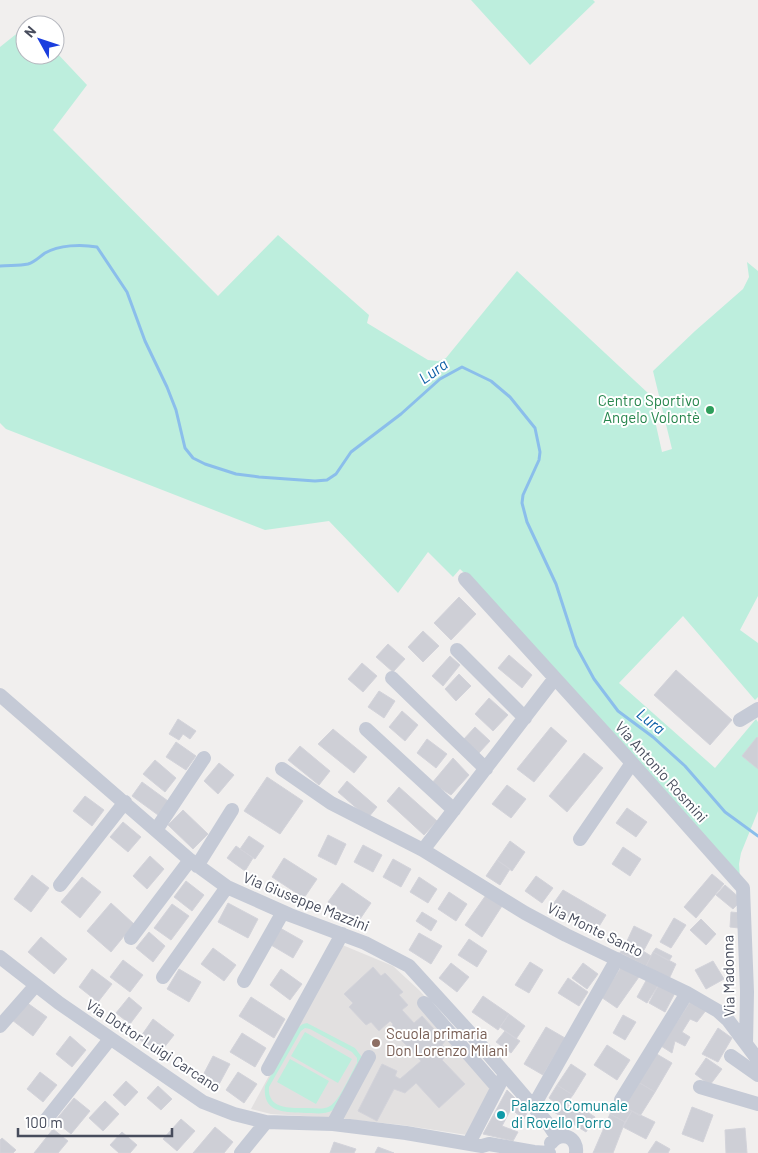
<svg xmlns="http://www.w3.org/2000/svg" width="758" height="1153" font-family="Barlow,sans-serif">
<rect width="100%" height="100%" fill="#f1efee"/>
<path fill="#e2e0e0" d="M340 944 393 966 419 990 503 1084 467 1135 402 1125 336 1118 271 1114 251 1109Z"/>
<path fill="#bdeedd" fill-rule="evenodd" d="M471 0H593L595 2 530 65Z
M25 27V55H55V51L87 85 53 130 218 296 278 235 369 315 367 323 428 360 438 361 446 358 517 271 649 394 662 452 672 449 653 371 695 331 743 289 749 277 747 262 758 271V596L740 630 758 643V697L755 700 683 616 619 683 715 768 756 719 758 722V811L741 853 739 864 740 879 482 590 460 569 453 577 428 552 398 593 329 521 265 530 6 429 0 423V47Z
M307 1023 355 1048 361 1056V1064C356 1073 339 1106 333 1110 325 1115 314 1113 306 1113 286 1112 262 1114 265 1086L297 1028 303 1024ZM305 1028 310 1029 352 1052 357 1058V1063C351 1073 340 1100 330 1106 324 1110 315 1108 307 1108 292 1108 267 1110 269 1087L301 1031Z
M305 1032 352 1059 338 1083 291 1056Z
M290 1059 329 1081 316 1104 277 1082Z"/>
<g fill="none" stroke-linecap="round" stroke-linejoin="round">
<path stroke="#8bbeeb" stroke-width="3" d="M0 266C9 265 19 266 28 264 35 262 39 257 45 253 59 245 81 244 97 247L127 292 145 341 167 387 176 410 185 448 193 458 205 464 236 474 259 477 315 481 327 480 336 474 351 452 401 414 440 379 462 367 491 381 510 397 535 428 540 452 539 460 523 495 522 503 527 522 556 584 576 646 594 679 618 711 653 737 685 766 725 812 758 836"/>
</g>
<path fill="#cecfd6" stroke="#d3d3da" d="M459 597 476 614 451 640 434 623Z
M423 631 439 646 423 662 408 647Z
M388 644 405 659 393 672 376 657Z
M509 655 532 675 522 688 498 668Z
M450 656 460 665 443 686 432 676Z
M362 663 377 676 363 692 348 679Z
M676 670 732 720 710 745 654 695Z
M459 674 471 686 456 701 445 689Z
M379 691 395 701 384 718 368 707Z
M489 698 508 715 493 731 475 714Z
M402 711 418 725 405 741 389 727Z
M178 719 196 731 190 739 183 734 179 740 169 734Z
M475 727 490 741 478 754 463 740Z
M551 727 567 741 534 782 517 769Z
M333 729 367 757 354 773 318 744Z
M757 737 758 738V769L742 756Z
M427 739 447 754 436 768 417 753Z
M176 742 196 756 186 770 166 757Z
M300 746 330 771 319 785 288 760Z
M584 753 603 768 567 812 549 796Z
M453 758 469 775 451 795 432 783Z
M155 760 176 778 165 792 143 774Z
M219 763 234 775 218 794 204 781Z
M267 777 303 801 280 834 244 811Z
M347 781 377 807 368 818 338 792Z
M142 782 168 801 158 815 132 796Z
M507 785 526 799 511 818 492 804Z
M399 787 437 821 424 835 387 801Z
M85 796 104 810 92 826 73 811Z
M627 808 647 822 636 837 616 823Z
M183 810 208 834 193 849 168 825Z
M123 822 141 837 128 852 110 837Z
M328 835 346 844 336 865 318 856Z
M249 836 264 846 255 859 240 849Z
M510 841 525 852 512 871 497 860Z
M363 845 382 855 373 872 354 862Z
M236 846 253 858 245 871 227 858Z
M623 847 641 859 630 876 612 864Z
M150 856 164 869 147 889 133 876Z
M284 858 317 879 304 898 272 877Z
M393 859 411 869 401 887 383 877Z
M497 860 510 869 500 885 486 876Z
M712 874 724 884 696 918 684 907Z
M32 875 49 888 31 912 14 899Z
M536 876 553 888 542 903 525 891Z
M82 877 101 892 80 918 61 902Z
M419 877 437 889 428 903 410 892Z
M186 881 204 895 192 911 174 897Z
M342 883 371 903 358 922 328 902Z
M725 885 742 900 733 909 716 895Z
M563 890 606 915 595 933 551 907Z
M449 892 467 904 456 921 438 909Z
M486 895 502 906 482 937 465 925Z
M111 903 134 924 111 952 87 931Z
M228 903 258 919 248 938 218 922Z
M172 904 189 916 171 940 154 928Z
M422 912 437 921 431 931 416 921Z
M731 912 741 913 739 928 730 927Z
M674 918 686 925 671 948 660 942Z
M701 919 716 934 706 945 690 930Z
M634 926 652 935 644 950 627 941Z
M280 928 303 941 293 958 271 945Z
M149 932 165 946 153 962 136 948Z
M419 933 442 946 431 964 409 950Z
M41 937 67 959 54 974 28 952Z
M469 939 487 951 477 967 458 955Z
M627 941 644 950 643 951 651 956 646 966 620 953Z
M213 948 236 965 224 981 201 964Z
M656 948 672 956 669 961 653 952Z
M653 952 676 964 669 979 646 966Z
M123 960 143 975 130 992 110 977Z
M713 961 724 979 706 989 695 970Z
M530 962 543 970 529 993 515 985Z
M451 963 469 977 457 992 439 978Z
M583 963 598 974 587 989 572 978Z
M622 966 641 974 617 1008 601 997Z
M373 967 381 976 385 973 403 992 399 995 408 1005 402 1010 414 1023 422 1016 445 1041 442 1045 448 1053 442 1060 465 1084 439 1108 416 1083 405 1093 394 1089 377 1121 358 1111 382 1064 397 1071 395 1076 400 1079 421 1061 391 1029 393 1024 390 1021 379 1031 371 1022 366 1025 349 1007 353 1003 344 994Z
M92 969 112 984 98 1002 79 987Z
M179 969 201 982 189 1002 167 989Z
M281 969 302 984 290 1000 270 985Z
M648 977 659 984 647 1003 637 997Z
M568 978 588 992 579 1006 558 993Z
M660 982 676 991 665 1012 649 1003Z
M483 996 509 1014 498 1030 472 1012Z
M129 997 142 1008 130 1024 116 1013Z
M251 997 285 1019 274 1038 239 1016Z
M692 999 707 1009 697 1022 690 1019 682 1032 690 1037 685 1046 675 1041 672 1053 661 1046Z
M26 1002 47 1017 33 1036 12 1020Z
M509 1014 525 1026 516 1039 500 1027Z
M623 1015 636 1022 625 1040 613 1033Z
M153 1019 174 1035 159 1054 139 1039Z
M546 1027 565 1038 543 1075 524 1064Z
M718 1028 732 1038 718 1062 702 1054Z
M505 1031 520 1041 511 1053 496 1042Z
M242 1033 266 1048 255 1067 230 1052Z
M70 1036 86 1050 72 1067 56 1054Z
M607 1045 630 1060 617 1080 594 1065Z
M655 1053 672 1063 655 1092 638 1082Z
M213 1056 230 1064 217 1088 201 1079Z
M706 1058 722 1069 710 1085 695 1074Z
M571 1064 586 1074 573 1095 557 1085Z
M40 1072 57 1085 43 1102 27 1089Z
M238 1072 257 1084 244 1103 226 1090Z
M126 1081 138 1092 125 1106 113 1095Z
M638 1082 655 1092 640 1116 623 1106Z
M557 1085 573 1095 569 1100 595 1117 586 1132 549 1109 554 1102 549 1098Z
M158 1086 172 1099 161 1110 147 1098Z
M507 1090 528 1111 524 1119 511 1109 502 1126 518 1132 513 1141 483 1134Z
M74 1098 90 1111 71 1134 55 1121Z
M105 1101 119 1114 103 1131 89 1118Z
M615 1102 632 1111 625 1122 610 1114Z
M692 1107 713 1115 703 1142 682 1134Z
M632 1111 655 1122 646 1139 623 1127Z
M610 1114 625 1122 613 1153H593Z
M181 1119 195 1131 177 1151 163 1139Z
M215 1127 233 1142 224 1153H193Z
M745 1128 747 1153H726L725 1130Z
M53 1129 68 1141 58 1153H34Z
M122 1132 137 1145 130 1153H119L110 1145Z
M2 1138 16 1150 13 1153H0V1140Z
M656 1141 670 1149 668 1153H648Z
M334 1142 356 1149 354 1153H330Z
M378 1147 394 1153H375Z"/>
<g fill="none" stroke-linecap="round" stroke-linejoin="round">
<path stroke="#c5cad6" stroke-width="14" d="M465 579 632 763 743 888 747 992 746 1044 758 1060
M457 650 525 718
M392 678 486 769
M0 695 190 860 227 887 290 915 365 943 409 966 472 1035 549 1125 557 1137
M740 720 758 709
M366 729 454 810
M282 769 331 803 423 850 525 913 566 935 687 993 718 1011 728 1020 746 1044
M156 830 204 758
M580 839 632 763
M423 850 555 678
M197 866 232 810
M60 885 125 802
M131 938 190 860
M0 957 59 1003 203 1102 234 1114 266 1122 333 1124 406 1133 482 1146 489 1144 534 1152 549 1153
M163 977 227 887
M244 981 283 912
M424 1003 497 1087
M0 1026 36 985
M731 1056 758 1075
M268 1069 342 934
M700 1087 758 1104
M621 1100 687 993
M533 1107 617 959
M45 1121 110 1039
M333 1124 369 1057
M469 1143 501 1081
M551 1143C561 1130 578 1137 576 1153
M241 1153 266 1122"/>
</g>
<circle fill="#2e9e5b" stroke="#fff" stroke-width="2" cx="710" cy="410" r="5"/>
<circle fill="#8d6e63" stroke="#fff" stroke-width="2" cx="376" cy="1043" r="5"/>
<circle fill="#0f9aa8" stroke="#fff" stroke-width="2" cx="501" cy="1115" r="5"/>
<g text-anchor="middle" stroke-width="4" stroke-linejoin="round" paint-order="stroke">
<g font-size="15" fill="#27864d" stroke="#fff" text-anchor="end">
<text x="700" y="406">Centro Sportivo<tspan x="700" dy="17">Angelo Volontè</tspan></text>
</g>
<g font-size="15" fill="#474c5c" stroke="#fff">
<text transform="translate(661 772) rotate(48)" y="5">Via Antonio Rosmini</text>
<text transform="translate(306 902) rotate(22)" y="5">Via Giuseppe Mazzini</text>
<text transform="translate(595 930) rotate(26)" y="5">Via Monte Santo</text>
<text transform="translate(729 976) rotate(-91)" y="5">Via Madonna</text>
<text transform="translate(153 1046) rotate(33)" y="5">Via Dottor Luigi Carcano</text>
</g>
<g font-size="15" fill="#785e54" stroke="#fff" text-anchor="start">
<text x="386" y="1039">Scuola primaria<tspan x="386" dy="17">Don Lorenzo Milani</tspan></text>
</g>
<g font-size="15" fill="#0d838f" stroke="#fff" text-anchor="start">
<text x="511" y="1111">Palazzo Comunale<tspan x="511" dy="17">di Rovello Porro</tspan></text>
</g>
<g font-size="16" font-style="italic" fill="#0e60a7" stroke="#fff">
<text transform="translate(433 371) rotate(-35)" y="6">Lura</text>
<text transform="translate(651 721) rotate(39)" y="6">Lura</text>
</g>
</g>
<g transform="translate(40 40) rotate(310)"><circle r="24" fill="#ffffff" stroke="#b5b7be"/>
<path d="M0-4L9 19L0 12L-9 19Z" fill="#1b3ede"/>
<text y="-8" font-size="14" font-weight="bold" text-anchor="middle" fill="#474c5c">N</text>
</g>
<path d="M18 1128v8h154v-8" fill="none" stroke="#474c5c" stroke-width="2.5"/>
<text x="25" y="1128" font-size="15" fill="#474c5c" stroke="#ffffff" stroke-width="4" paint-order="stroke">100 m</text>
</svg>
